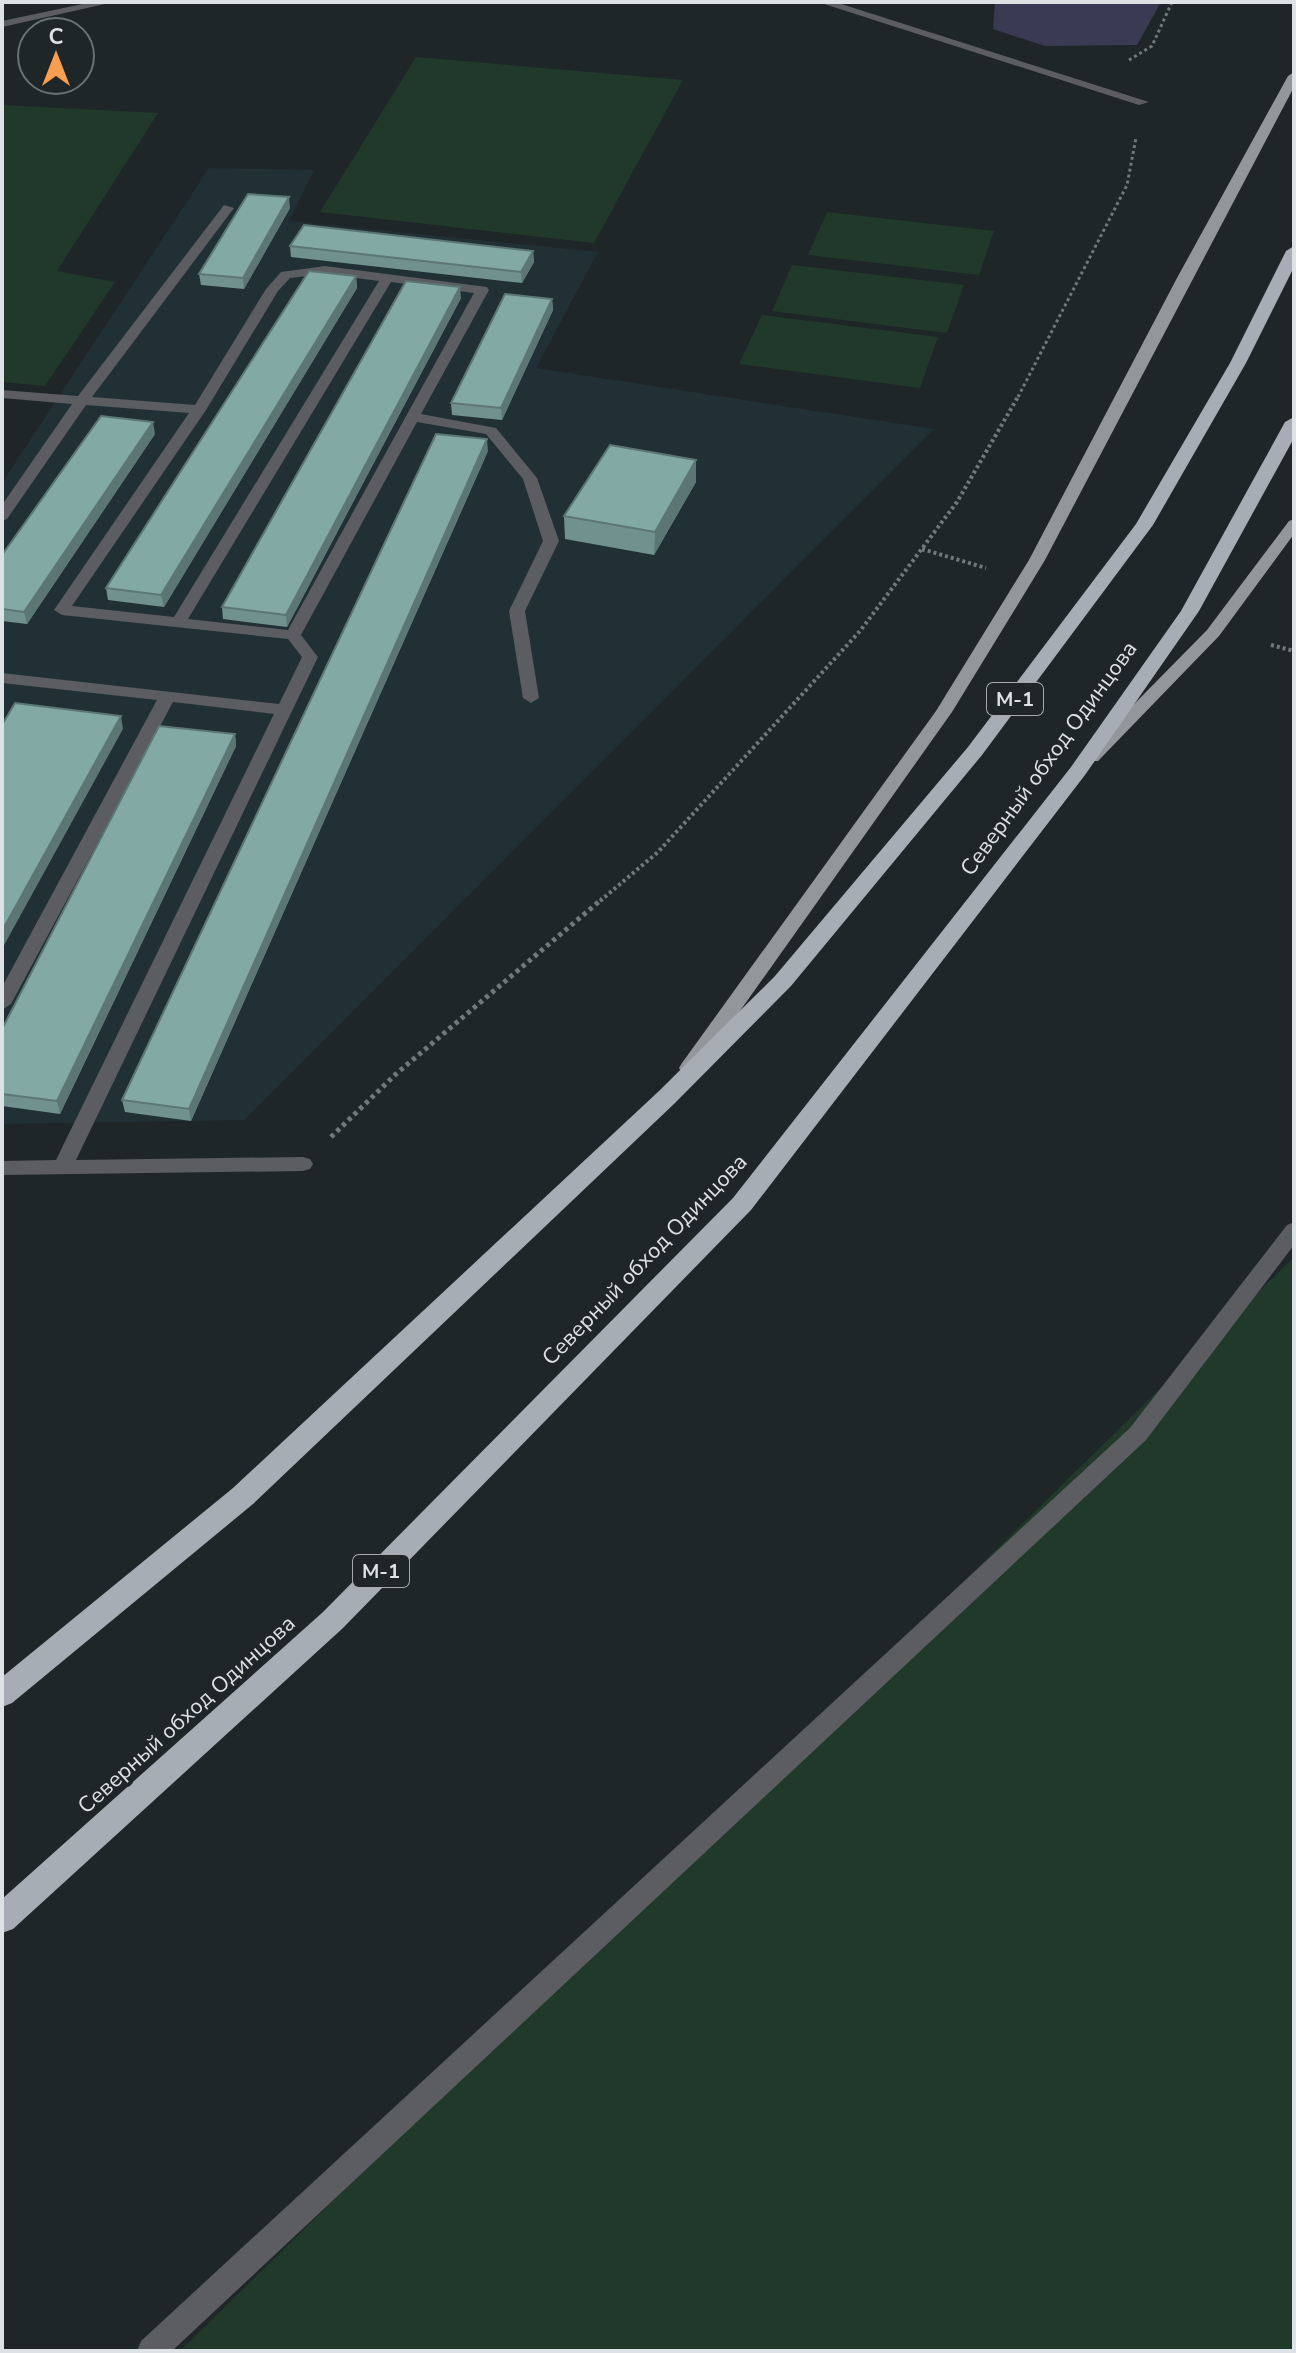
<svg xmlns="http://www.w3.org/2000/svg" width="1296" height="2353" font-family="'Nunito Sans',sans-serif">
<rect width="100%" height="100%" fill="#1e2628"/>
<path fill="#213035" d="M209 168 314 170 289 221 598 252 536 368 934 429 244 1120 2 1124V483Z"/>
<path fill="#21392a" d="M416 57 683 80 594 243 320 212Z
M2 105 158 113 57 271 115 282 45 386 2 382Z
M827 212 994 231 979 275 808 255Z
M792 265 964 285 947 333 772 311Z
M762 315 938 337 920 388 739 364Z
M1294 1257V2351H180Z"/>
<path fill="#3a3a52" d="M995 2H1161L1137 45 1045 46 993 29Z"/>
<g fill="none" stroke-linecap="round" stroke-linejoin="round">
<path stroke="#71787a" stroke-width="3" stroke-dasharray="3 3" stroke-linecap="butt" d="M1129 60 1152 46 1172 2
M1018 397 1127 185 1136 138"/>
<path stroke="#71787a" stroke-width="4" stroke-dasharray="3 3" stroke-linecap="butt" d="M922 549 986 568
M1271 645 1294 651
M600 901 658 852 860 631 957 502 1019 395"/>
<path stroke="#71787a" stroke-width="5" stroke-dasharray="4 4" stroke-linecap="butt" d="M331 1137 396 1074 602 899"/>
<path fill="#5b5d60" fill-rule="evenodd" d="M92 2H114L2 27V21Z
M818 2H835L1149 102 1139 105Z
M224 205 234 208 92 397 195 405 266 289 281 272 325 266 487 287 489 290 421 414 496 428 537 478 559 541 525 611 539 698 531 703 523 698 509 611 543 541 523 479 486 434 417 422 301 635 318 657 76 1160 303 1157 310 1159 313 1164 310 1169 303 1171 2 1175V1161L56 1160 274 714 173 702 11 1004 2 1010V987L157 700 2 683V673L279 704 302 657 288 639 62 615 54 610 189 413 86 405 7 519 2 521V505L72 404 2 398V390L78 396ZM325 274 379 281 174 617 72 606 206 410 278 291 290 278ZM391 282 474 293 288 630 188 619Z
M1294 1222V1245L1146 1440 172 2351H137L141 2341 1130 1428 1287 1225Z"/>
<path fill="#92979c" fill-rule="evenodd" d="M1294 72V87L1045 560 952 712 696 1073H682L679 1068 682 1063 936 711 1029 560 1177 278 1288 76Z
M1294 519V534L1219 636 1098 761H1086L1084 757 1086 753 1207 630 1289 521Z"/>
<path fill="#a7adb4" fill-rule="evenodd" d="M1294 246V267L1246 363 1153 525 982 755 791 986 675 1103 253 1504 12 1703 2 1707V1677L233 1488 659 1091 775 976 968 747 1136 524 1230 363 1286 251Z
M1294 417V438L1199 611 1085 775 751 1210 343 1628 13 1929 2 1933V1899L323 1612 733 1198 1071 767 1181 611 1285 422Z"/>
</g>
<path fill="#71918e" d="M290 208 244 289 201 285 199 274Z
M290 246 533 251 534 262 522 283 291 257Z
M356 276 357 288 164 607 108 600 106 588Z
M461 298 287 627 223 619 222 607Z
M552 299 553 310 502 420 452 415 451 403Z
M155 434 27 624 2 621V555Z
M488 451 191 1121 125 1112 122 1100Z
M696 460V482L654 555 565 539 564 516Z
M235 734 236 746 60 1114 2 1106V1029Z"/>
<path fill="#5c7674" d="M289 197 290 208 244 289 243 278Z
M533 251 534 262 522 283 521 272Z
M356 276 357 288 164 607 161 595Z
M460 287 461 298 287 627 286 615Z
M552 299 553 310 502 420 501 408Z
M153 422 155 434 27 624 24 612Z
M487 439 488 451 191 1121 189 1109Z
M696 460V482L654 555 655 532Z
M121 716 123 729 2 949V931Z
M235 734 236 746 60 1114 57 1101Z"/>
<path fill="#83a9a5" stroke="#5c7674" stroke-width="2" d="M248 194 289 197 243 278 199 274Z
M304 225 533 251 521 272 290 246Z
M309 271 356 276 161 595 106 588Z
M406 281 460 287 286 615 222 607Z
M505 294 552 299 501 408 451 403Z
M101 416 153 422 24 612 2 609V555Z
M436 434 487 439 189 1109 122 1100Z
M610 445 696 460 655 532 564 516Z
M15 703 121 716 2 931V725Z
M159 726 235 734 57 1101 2 1094V1029Z"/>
<g text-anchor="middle" stroke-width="8" stroke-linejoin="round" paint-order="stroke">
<g fill="#1e2628" stroke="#a4aaac" stroke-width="2">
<rect x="987" y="683" width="56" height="32" rx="6"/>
<rect x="353" y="1555" width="56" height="32" rx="6"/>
</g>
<g font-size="20" font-weight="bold" fill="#dde2e4">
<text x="1015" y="706">М-1</text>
<text x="381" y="1578">М-1</text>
</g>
<g font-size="22" fill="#dde2e4" stroke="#1e2628">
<text transform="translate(1048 758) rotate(-54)" y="8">Северный обход Одинцова</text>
<text transform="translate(644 1259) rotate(-46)" y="8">Северный обход Одинцова</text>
<text transform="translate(186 1714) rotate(-42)" y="8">Северный обход Одинцова</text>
</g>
</g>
<rect width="1296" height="2353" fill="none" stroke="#dde2e4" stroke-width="8"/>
<g transform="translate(56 56)"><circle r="38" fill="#1e2628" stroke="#6a7173" stroke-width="2"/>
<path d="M0-6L14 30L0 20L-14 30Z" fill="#fb9e50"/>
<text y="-12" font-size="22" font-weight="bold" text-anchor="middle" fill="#dde2e4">С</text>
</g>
</svg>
